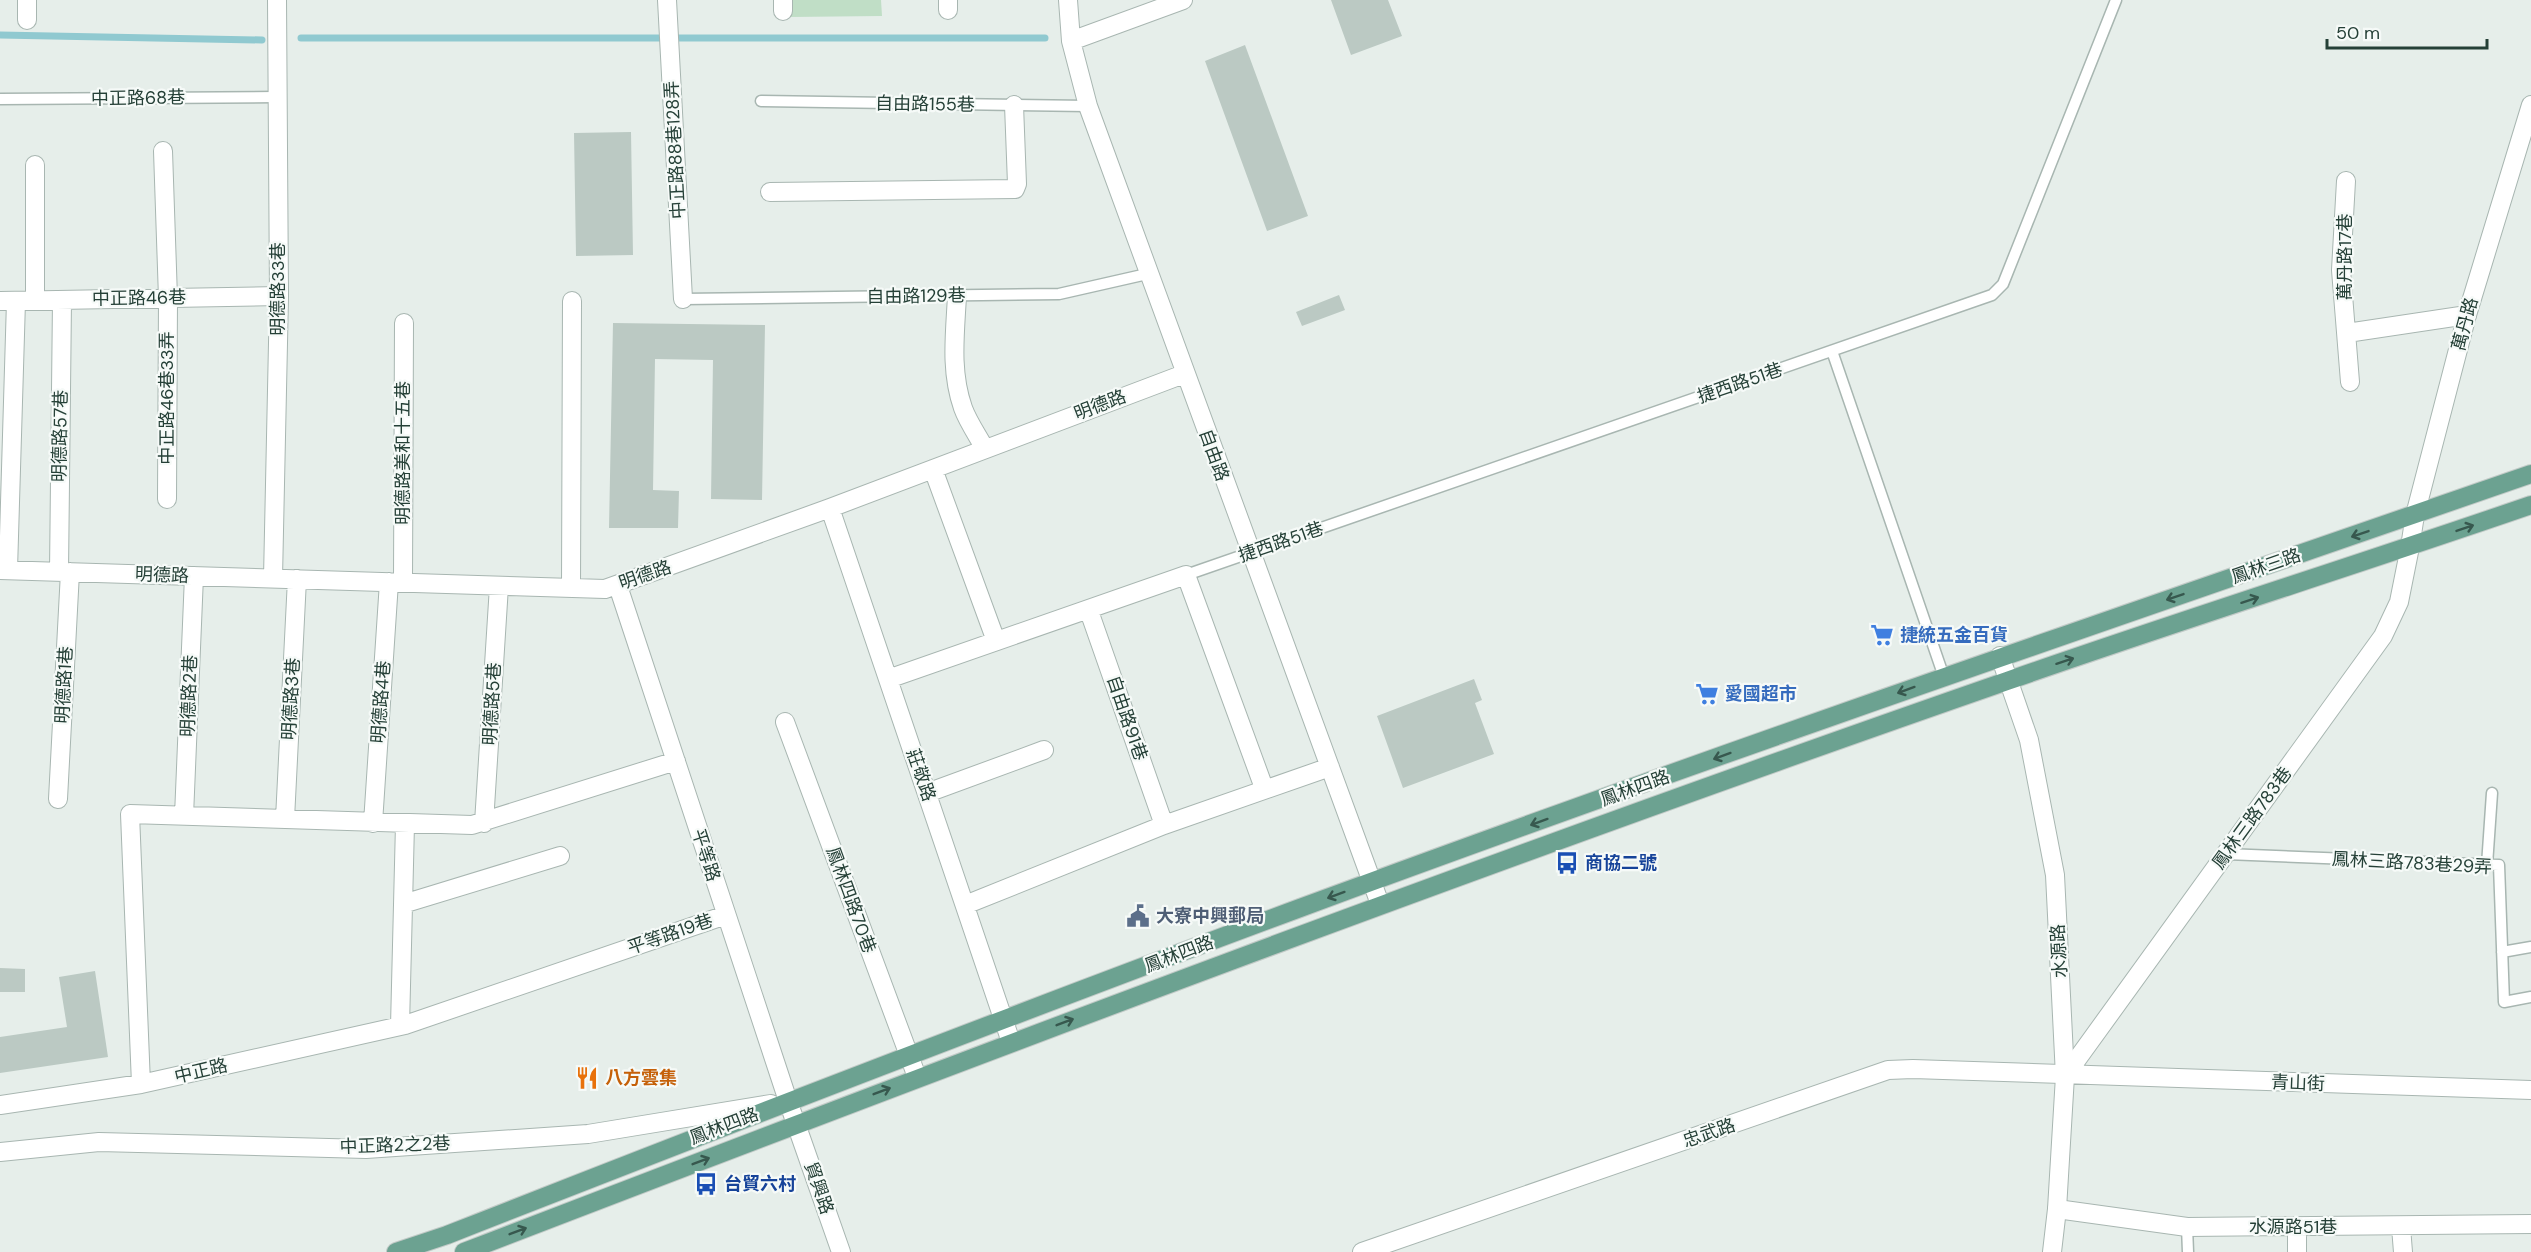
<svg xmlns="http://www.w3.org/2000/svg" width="2531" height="1252" font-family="'DM Sans','Noto Sans TC',sans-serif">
<rect width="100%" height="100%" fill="#e6eeea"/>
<path fill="#c0dec6" d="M789 0H881L882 16 790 17Z"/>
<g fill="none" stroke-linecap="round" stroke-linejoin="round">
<path stroke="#90c9d0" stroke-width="7" d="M0 35 262 40
M301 38H1045"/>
</g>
<path fill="#bbc9c3" d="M1331 0H1388L1402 36 1351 55Z
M1245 45 1308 216 1267 231 1205 61Z
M631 132 633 255 576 256 574 133Z
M1339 295 1345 310 1302 326 1296 312Z
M613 323 765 325 762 500 711 499 713 360 655 359 653 490 679 491 678 528H609Z
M1474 679 1482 700 1475 703 1494 754 1403 788 1377 716Z
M0 968 25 969V992H0Z
M95 971 108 1057 0 1073V1037L67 1027 59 977Z"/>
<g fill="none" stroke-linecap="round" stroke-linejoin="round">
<g stroke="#a8b6b1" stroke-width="13">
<path id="service" d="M0 99 276 97
M761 101 1088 106
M683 299 1059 294 1147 274
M1832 351 1944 677
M1186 575 1992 295 2003 284 2116 0
M2226 854 2499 865 2504 1002 2531 997
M2487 865 2492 793
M2502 952 2531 947
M2187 1227 2188 1252"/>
</g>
<g stroke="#a8b6b1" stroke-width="20">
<path id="minor" d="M667 0 683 299
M783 0V11
M948 0V10
M1068 0 1071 41 1088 106 1380 904
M27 20V0
M1071 41 1183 0
M163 151 168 298 167 499
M35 165V300
M2346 181 2341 270 2350 382
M770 192 1015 189 1017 184 1014 105
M957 296C955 334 950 371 963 408 968 422 978 436 985 449
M0 301 279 296
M2347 333 2467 315
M933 469 996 641
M830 508 1011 1042
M0 570 605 589 830 508 1184 374
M8 570 16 301
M59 572 62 300
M273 578 279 296 277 0
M403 582 404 323
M618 586 788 1101 841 1252
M571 588 572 301
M1089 611 1164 825
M888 679 1186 575 1264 788
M785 722 917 1077
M927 793 1044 750
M58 799 70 572
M184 816 194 576
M285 819 297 579
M373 823 389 582
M484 823 499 586
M403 904 560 856
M965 905 1164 825 1330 767
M400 1026 405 824
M2065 1076 2383 636 2399 602 2410 547
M141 1084 130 814 472 825 676 761
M0 1105 141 1084 405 1025 726 915
M0 1152 99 1142 366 1149 588 1134 771 1104
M2057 1209 2187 1227 2531 1224
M2297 1227V1252
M2401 1227 2403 1252
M1362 1252 1888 1070 1913 1069 2531 1090"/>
</g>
<g stroke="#a8b6b1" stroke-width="20">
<path id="tertiary" d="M2410 547 2415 515 2467 315 2531 105
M2000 656 2029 740 2055 875 2065 1076 2057 1209 2052 1252"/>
</g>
<g stroke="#c2cac7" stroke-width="20">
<path id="primary" d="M396 1252 447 1235C730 1124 1014 1014 1300 908 1708 757 2120 616 2531 474
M464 1252C976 1055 1489 861 2007 681 2181 620 2357 565 2531 505"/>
</g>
<use href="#service" stroke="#fff" stroke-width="10"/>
<use href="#minor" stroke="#fff" stroke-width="18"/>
<use href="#tertiary" stroke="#fff" stroke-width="18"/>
<use href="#primary" stroke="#6ca291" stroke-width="18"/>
</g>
<defs><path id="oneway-shaft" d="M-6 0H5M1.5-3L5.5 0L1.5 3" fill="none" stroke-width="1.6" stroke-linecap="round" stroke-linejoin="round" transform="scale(1.5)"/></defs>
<g stroke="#37584e">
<use href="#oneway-shaft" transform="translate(2465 528) rotate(-19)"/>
<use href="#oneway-shaft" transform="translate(2360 534) rotate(161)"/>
<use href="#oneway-shaft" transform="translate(2175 597) rotate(161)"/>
<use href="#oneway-shaft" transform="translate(2250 600) rotate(-18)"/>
<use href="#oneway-shaft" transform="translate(2065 661) rotate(-18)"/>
<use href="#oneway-shaft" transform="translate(1906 690) rotate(160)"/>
<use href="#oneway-shaft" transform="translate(1722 756) rotate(160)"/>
<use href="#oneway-shaft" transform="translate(1539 822) rotate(160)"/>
<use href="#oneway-shaft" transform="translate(1336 895) rotate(160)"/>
<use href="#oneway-shaft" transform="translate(1065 1022) rotate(-21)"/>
<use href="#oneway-shaft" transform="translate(882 1091) rotate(-21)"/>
<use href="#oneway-shaft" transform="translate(701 1161) rotate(-21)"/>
<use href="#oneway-shaft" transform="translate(518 1231) rotate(-21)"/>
</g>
<defs>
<g id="supermarket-bare" transform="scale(1.8)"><path d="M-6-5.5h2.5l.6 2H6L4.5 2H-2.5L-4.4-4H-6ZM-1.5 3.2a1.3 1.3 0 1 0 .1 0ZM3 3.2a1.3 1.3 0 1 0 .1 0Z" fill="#3f7fe0" stroke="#f6faf8" stroke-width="2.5" paint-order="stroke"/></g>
<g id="bus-bare" transform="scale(1.8)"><path d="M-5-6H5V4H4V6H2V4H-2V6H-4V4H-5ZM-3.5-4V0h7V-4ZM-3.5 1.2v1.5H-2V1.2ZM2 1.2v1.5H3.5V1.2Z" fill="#1a4fb4" stroke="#f6faf8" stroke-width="2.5" paint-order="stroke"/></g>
<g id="civic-bare" transform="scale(1.8)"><path d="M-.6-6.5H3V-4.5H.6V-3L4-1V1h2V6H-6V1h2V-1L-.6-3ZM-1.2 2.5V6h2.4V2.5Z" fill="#5c6f8a" stroke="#f6faf8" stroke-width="2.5" paint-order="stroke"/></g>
<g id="restaurant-bare" transform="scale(1.8)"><path d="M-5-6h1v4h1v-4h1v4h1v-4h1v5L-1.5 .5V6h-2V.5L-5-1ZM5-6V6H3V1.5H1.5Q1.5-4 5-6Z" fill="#e8710a" stroke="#f6faf8" stroke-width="2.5" paint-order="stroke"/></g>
</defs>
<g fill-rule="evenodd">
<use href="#supermarket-bare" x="1882" y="635"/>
<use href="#supermarket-bare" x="1707" y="694"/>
<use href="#bus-bare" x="1567" y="863"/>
<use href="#civic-bare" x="1138" y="916"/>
<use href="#restaurant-bare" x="587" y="1078"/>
<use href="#bus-bare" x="706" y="1184"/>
</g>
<g text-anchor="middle" stroke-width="4.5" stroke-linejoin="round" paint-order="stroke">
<g font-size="18" fill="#254037" stroke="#f6faf8">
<text transform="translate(138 98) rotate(-1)" y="6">中正路68巷</text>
<text transform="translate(925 104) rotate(1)" y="6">自由路155巷</text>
<text transform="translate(675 150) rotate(-93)" y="6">中正路88巷128弄</text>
<text transform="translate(2345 257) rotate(-90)" y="6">萬丹路17巷</text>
<text transform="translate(278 289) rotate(-90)" y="6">明德路33巷</text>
<text transform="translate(916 296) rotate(-1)" y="6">自由路129巷</text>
<text transform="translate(139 298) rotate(-1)" y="6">中正路46巷</text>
<text transform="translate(2465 324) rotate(-75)" y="6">萬丹路</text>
<text transform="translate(1740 383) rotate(-19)" y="6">捷西路51巷</text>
<text transform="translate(167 398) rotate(-90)" y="6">中正路46巷33弄</text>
<text transform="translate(1100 405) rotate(-21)" y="6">明德路</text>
<text transform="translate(60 436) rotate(-89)" y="6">明德路57巷</text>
<text transform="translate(403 453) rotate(-90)" y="6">明德路美和十五巷</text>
<text transform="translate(1214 455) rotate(70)" y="6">自由路</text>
<text transform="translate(1281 542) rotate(-19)" y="6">捷西路51巷</text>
<text transform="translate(2266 566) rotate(-19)" y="6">鳳林三路</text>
<text transform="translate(162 575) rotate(2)" y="6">明德路</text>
<text transform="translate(645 575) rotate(-19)" y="6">明德路</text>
<text transform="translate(64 685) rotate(-87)" y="6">明德路1巷</text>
<text transform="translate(189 696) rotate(-88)" y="6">明德路2巷</text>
<text transform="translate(291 699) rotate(-87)" y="6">明德路3巷</text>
<text transform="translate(381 702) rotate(-86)" y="6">明德路4巷</text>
<text transform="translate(492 704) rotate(-87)" y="6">明德路5巷</text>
<text transform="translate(1127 718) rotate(71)" y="6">自由路91巷</text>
<text transform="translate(921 775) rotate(71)" y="6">莊敬路</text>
<text transform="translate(1635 788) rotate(-20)" y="6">鳳林四路</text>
<text transform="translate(2252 818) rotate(-54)" y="6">鳳林三路783巷</text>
<text transform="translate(706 855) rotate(72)" y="6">平等路</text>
<text transform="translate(2412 863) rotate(3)" y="6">鳳林三路783巷29弄</text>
<text transform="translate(851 900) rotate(70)" y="6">鳳林四路70巷</text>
<text transform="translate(670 934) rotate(-19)" y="6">平等路19巷</text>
<text transform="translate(2059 951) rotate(-93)" y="6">水源路</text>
<text transform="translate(1179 954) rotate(-21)" y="6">鳳林四路</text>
<text transform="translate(201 1071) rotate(-13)" y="6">中正路</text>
<text transform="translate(2298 1083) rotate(2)" y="6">青山街</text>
<text transform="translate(724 1126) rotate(-21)" y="6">鳳林四路</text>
<text transform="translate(1709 1133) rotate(-19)" y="6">忠武路</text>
<text transform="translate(395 1145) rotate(-2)" y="6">中正路2之2巷</text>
<text transform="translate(819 1188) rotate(71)" y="6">貿興路</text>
<text x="2293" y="1233">水源路51巷</text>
</g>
<g font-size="18" font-weight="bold" fill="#366cbe" stroke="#f6faf8" text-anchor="start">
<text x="1900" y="641">捷統五金百貨</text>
<text x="1725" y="700">愛國超市</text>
</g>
<g font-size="18" font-weight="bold" fill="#164399" stroke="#f6faf8" text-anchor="start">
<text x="1585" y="869">商協二號</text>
<text x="724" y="1190">台貿六村</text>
</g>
<g font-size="18" font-weight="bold" fill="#4e5e75" stroke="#f6faf8" text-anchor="start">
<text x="1156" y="922">大寮中興郵局</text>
</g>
<g font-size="18" font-weight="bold" fill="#c56008" stroke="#f6faf8" text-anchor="start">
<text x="605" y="1084">八方雲集</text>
</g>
</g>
<path d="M2327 39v9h160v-9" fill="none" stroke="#254037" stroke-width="3"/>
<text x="2336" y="39" font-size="18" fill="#254037" stroke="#f6faf8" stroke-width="4.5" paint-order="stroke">50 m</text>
</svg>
